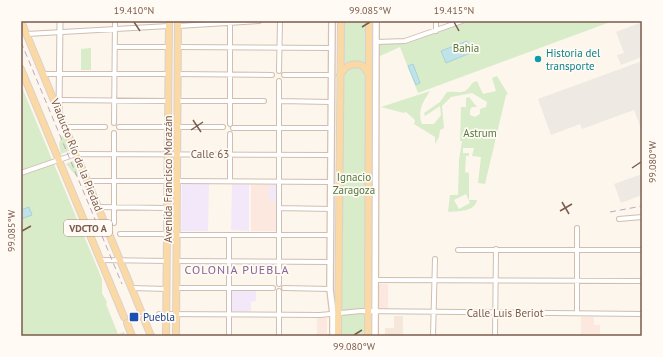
<svg xmlns="http://www.w3.org/2000/svg" width="663" height="357" font-family="'PT Sans',sans-serif">
<rect width="100%" height="100%" fill="#fdf6ec"/>
<path fill="#f5e8da" d="M394 316H403V336H385V328H394Z"/>
<path fill="#fde8e0" d="M251 185H269V201H276V231H251Z
M379 284H388V309L379 308Z
M581 317H594V325H600V336H581Z
M317 318H327V336H317Z"/>
<path fill="#efe9e4" d="M642 22V57L621 65 617 55 624 53 616 32Z
M642 61V131L634 110 582 129 580 124 551 135 538 99Z
M642 174V195L621 203 614 184Z"/>
<path fill="#f3e8fa" d="M182 184H209L208 231H181Z
M232 184 249 185V231L231 230Z
M269 185H276V201H269Z
M232 291H256V301L251 302V311H232Z"/>
<path fill="#d8ecc9" fill-rule="evenodd" d="M342 21H366L367 209 364 336H340L339 329 342 308Z
M371 21H374V102L371 99Z
M464 21H613L418 93 400 47 380 56V40H402L408 43Z
M91 48V70H81V49Z
M497 76 508 94 506 95 485 184 478 183 481 157 472 156 474 148H463V153H469V156H466L465 172 469 173V200H477C475 212 458 211 448 212L450 195H458L459 160 462 141H460L461 107H466V98L469 97 477 107H472L470 110V115L475 117 480 114V109L486 107 487 102 472 93 451 97 442 106 444 128 440 130 439 137 435 144V137L414 124 415 120 406 112 404 113 381 107 430 91C423 102 417 111 422 124H434L441 115 440 106 425 116 424 113 440 102 447 92C460 91 465 96 472 83L477 81 483 94 496 91 492 78ZM466 194 470 203 459 209 454 200Z
M21 85 102 279V293L107 302 106 304 118 334 124 332 126 336H21Z
M62 135 68 143 71 150 61 154 59 144Z
M75 160 78 176 77 177 66 164Z"/>
<path fill="#bfe3e8" stroke="#a5d3da" d="M467 41 472 53 470 51V53L446 63 441 51Z
M413 64 420 83 416 85 408 66Z
M29 207 32 215 21 219V210Z"/>
<g fill="none" stroke-linecap="round" stroke-linejoin="round">
<g stroke="#d1beb0" stroke-width="6">
<path id="minor" d="M178 26 259 21
M436 31V21
M27 34 169 26
M376 42 405 41 462 21
M115 47H169
M177 47 331 48
M279 71 280 21
M43 74H168
M177 74 272 75
M284 75H331
M59 100 168 101
M177 101H264
M279 101 331 102
M114 123 115 21
M230 124V21
M65 127H105
M119 127H168
M177 127H223
M233 128H331
M230 134V181
M21 173 76 154 331 155
M87 181H168
M177 181 331 182
M98 207 167 208
M279 208 331 209
M619 219 642 217
M114 223V133
M120 234H167
M176 235H330
M458 250H642
M101 260 167 261
M176 261 330 262
M375 280 642 281
M279 284V81
M131 288 167 289
M176 288H273
M284 288 330 289
M577 313V228
M159 314 320 315 361 311 642 314
M229 336V235
M279 336V291
M433 336 435 259
M495 336 496 249"/>
</g>
<g stroke="#d1beb0" stroke-width="7">
<path id="tertiary" d="M59 112 60 21"/>
</g>
<g stroke="#d6c0b0" stroke-width="8">
<path id="secondary" d="M332 21 330 289 333 314V336
M375 336 376 21"/>
</g>
<g stroke="#dad1cd" stroke-width="8">
<path id="primary" d="M21 21 141 311
M21 69 124 317
M340 75C346 65 353 62 363 66L368 73
M144 319 151 336
M127 323 132 336
M166 336 169 21
M176 336 178 21
M338 336 341 21
M368 336 369 21"/>
</g>
<use href="#minor" stroke="#fff" stroke-width="4"/>
<use href="#tertiary" stroke="#fff" stroke-width="5"/>
<use href="#secondary" stroke="#fff" stroke-width="5.5"/>
<use href="#primary" stroke="#fbd9a5" stroke-width="6"/>
<path stroke="#b9a8c9" stroke-width="1" stroke-dasharray="6 4" stroke-linecap="butt" d="M21 42 122 284
M610 212 642 206"/>
</g>
<path fill="none" stroke="#7a5c4d" stroke-width="1.5" d="M134 22 140 31M454 22 459 31M362 27 370 22M193 120 201 132M191 130 203 122M632 168 641 162M562 202 569 214M560 211 572 204M22 231 31 226M354 335 362 330"/>
<circle fill="#0f9aa8" stroke="#fffaf3" stroke-width="1.5" cx="538" cy="59" r="4"/>
<rect fill="#1a4fb4" stroke="#fffaf3" stroke-width="1.5" x="129" y="312" width="10" height="10" rx="2"/>
<g text-anchor="middle" stroke-width="3.5" stroke-linejoin="round" paint-order="stroke">
<rect fill="#fffaf3" stroke="#a28b7f" stroke-width="1" x="64" y="220" width="48" height="16" rx="3"/>
<g font-size="10" font-weight="bold" fill="#7a5c4d">
<text x="88" y="232">VDCTO A</text>
</g>
<g font-size="11" fill="#537a41" stroke="#fffaf3">
<text x="466" y="52">Bahia</text>
<text x="480" y="137">Astrum</text>
<text x="354" y="181">Ignacio<tspan x="354" dy="13">Zaragoza</tspan></text>
</g>
<g font-size="11" fill="#0d838f" stroke="#fffaf3" text-anchor="start">
<text x="546" y="57">Historia del<tspan x="546" dy="13">transporte</tspan></text>
</g>
<g font-size="11" fill="#7a5c4d" stroke="#fffaf3">
<text x="210" y="158">Calle 63</text>
<text transform="translate(77 155) rotate(68)" y="4">Viaducto Río de la Piedad</text>
<text transform="translate(168 179) rotate(-90)" y="4">Avenida Francisco Morazán</text>
<text x="505" y="317">Calle Luis Beriot</text>
</g>
<g font-size="11" fill="#164399" stroke="#fffaf3" text-anchor="start">
<text x="143" y="321">Puebla</text>
</g>
<g font-size="12" letter-spacing="1" fill="#846695" stroke="#fffaf3">
<text x="237" y="274">COLONIA PUEBLA</text>
</g>
</g>
<rect width="663" height="357" fill="none" stroke="#fffaf3" stroke-width="44"/>
<rect x="22" y="22" width="619" height="313" fill="none" stroke="#7a5c4d" stroke-width="1.5"/>
<g font-size="10" text-anchor="middle" fill="#7a5c4d">
<text x="134" y="14">19.410°N</text>
<text x="370" y="14">99.085°W</text>
<text x="454" y="14">19.415°N</text>
<text transform="translate(652 162) rotate(-90)" y="4">99.080°W</text>
<text transform="translate(11 231) rotate(-90)" y="4">99.085°W</text>
<text x="354" y="350">99.080°W</text>
</g>
</svg>
